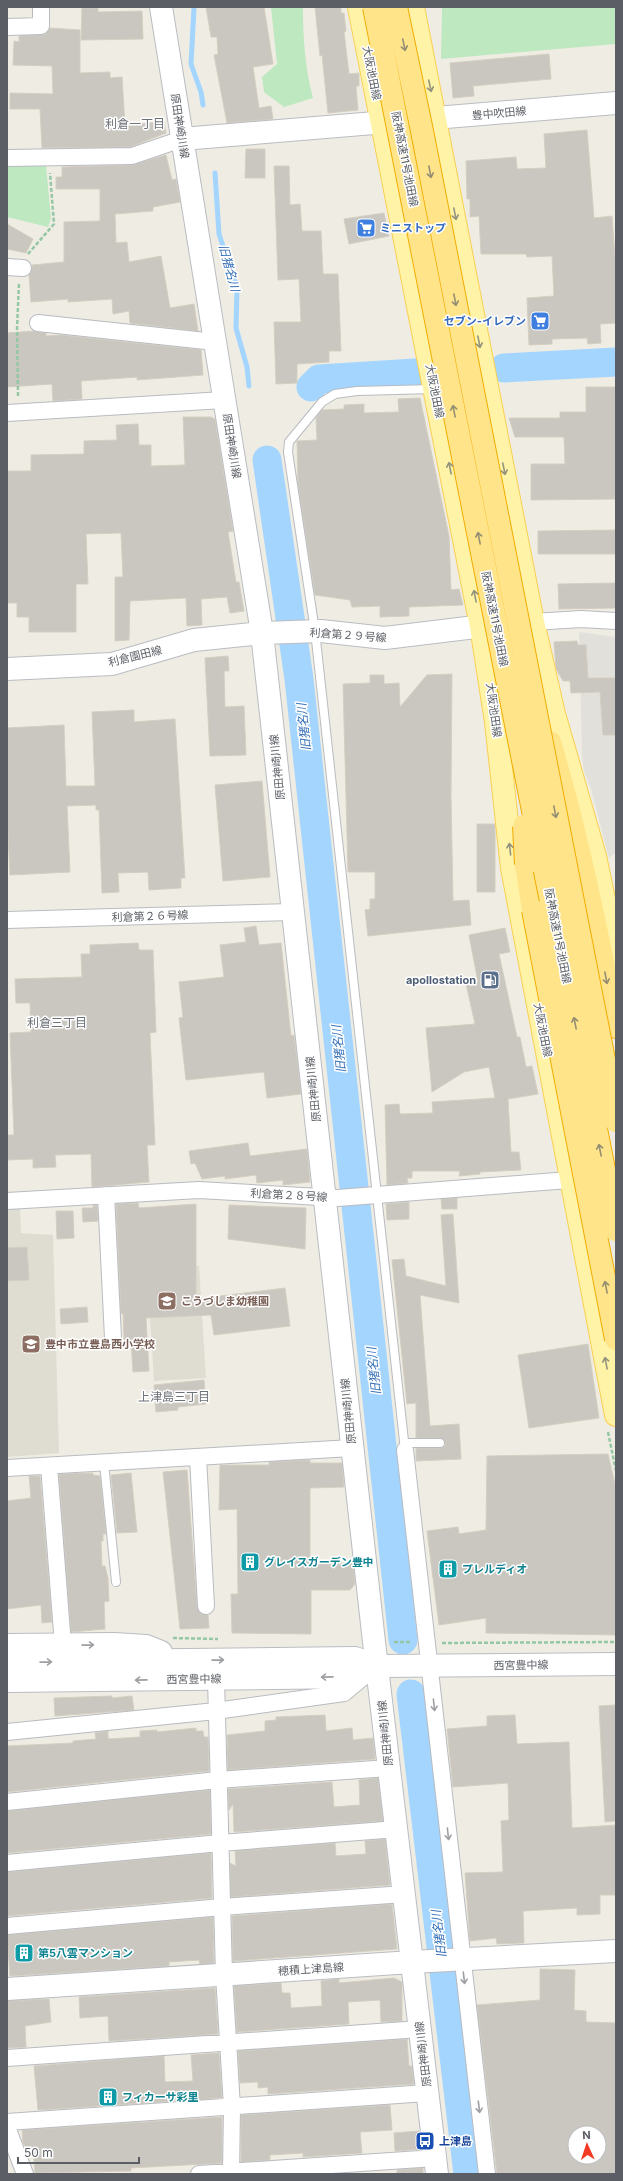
<svg xmlns="http://www.w3.org/2000/svg" width="623" height="2181" font-family="Inter,'Noto Sans JP',sans-serif">
<rect width="100%" height="100%" fill="#efede3"/>
<path fill="#e2e0db" d="M579 632 616 637V852L609 858 591 789 584 771 582 756Z"/>
<path fill="#dfdcd2" d="M20 1208 21 1233 53 1235 59 1453 7 1457V1209Z
M199 1266 206 1378 154 1381 147 1269Z"/>
<path fill="#bee8bf" d="M271 7H303C303 38 305 68 313 98L284 107 264 92 262 77 277 64Z
M442 7H616V44L441 59Z
M7 163 46 165 51 218 48 227 7 217Z"/>
<g fill="none" stroke-linecap="round" stroke-linejoin="round">
<path stroke="#a3d5ff" stroke-width="5" d="M194 8 191 64 201 92 203 105
M215 173 219 234 237 289 236 328 247 367 249 386"/>
<path stroke="#a3d5ff" stroke-width="29" d="M504 368 616 362
M311 387 319 379 415 373
M267 460 299 679 403 1640
M411 1694 468 2174"/>
</g>
<path fill="#cac6c0" stroke="#d4cfc1" fill-rule="evenodd" d="M206 7H264L273 64 253 67 259 108 271 106 273 119 227 123 214 55 218 54 217 37H211Z
M315 7H341V13H344L346 31 344 32 349 74 359 73V86H356L358 110 328 113 322 55 320 56Z
M82 8H98V12L142 11 143 39 81 40Z
M50 28 80 30V73L110 72V78L122 77 125 126 164 121 166 133 130 147 42 148 40 109H10V93L53 94 52 66 13 65 14 41 19 42V36L46 34Z
M549 54 551 79 473 86 474 96 453 98 450 63Z
M587 130 594 218 612 216 616 270V323L600 324 601 343 588 344 587 338 552 339V344L529 345 527 298 554 296 552 256 527 257 526 254H481L479 216 470 217V199H467L466 161 516 157 517 169 546 168 544 134Z
M246 149H265V178H245Z
M166 155 172 180 176 179 180 202 153 207V211L115 214 116 243 127 242 129 262 161 256 170 308 194 304 198 331 130 323 129 311 113 314 112 299 68 302V299L31 302 29 275 32 269V265L64 262V222L100 221V189H56V177H62V167L132 165Z
M274 166H289L290 205 300 204 302 231H321L323 274H338L341 351H329V362L297 364V383L276 384 274 322H301L299 279 278 280Z
M384 213 389 236 349 244 344 219Z
M7 224 33 239 26 253 7 249Z
M34 331 46 333V336L60 335 201 350 203 375 137 380V377L81 381 82 399 53 401 52 384 7 387V333Z
M586 387H616V499L531 500V464H565L564 437H515L509 418H560V412H586Z
M420 398 449 536 451 590 459 589 463 605 409 607V616L380 617V606L352 607 350 600 315 595 298 484 297 441 317 440 316 418 322 410 344 409V405L364 404V413L399 412 398 399Z
M183 417H211L215 419 233 531 228 532 236 582H239L244 611 230 613 227 597 201 599 202 625 187 626 186 598 130 601 129 640 115 641V577H123L121 533 86 534 88 584H76V632H29V617H17V603H7V471H31V455L84 454V441L117 440 116 425 138 424 139 445H151V466L185 465Z
M616 530V554H538V531Z
M616 583V608L559 609 558 584Z
M577 641 578 645H586L588 678H616V735H603L600 692 571 693 570 681H563L556 669 554 642Z
M228 656 229 671H224L225 707 244 706 246 755 210 756 205 658Z
M452 674 451 796 453 901 469 900 471 925 368 936 365 910 370 909V899H375V872H348L343 684 370 683V675H384V684L399 683 400 707 427 675Z
M134 710V722L175 719 185 878H181V888L149 890 148 872 118 873 119 892 102 893 99 810H96V805L67 806 70 872 10 875 7 816V728L64 725 66 786H95L92 712Z
M262 781 270 877 223 881 215 785Z
M477 824H495V892H477Z
M256 926 259 945 281 943 291 1036 294 1035 301 1094 267 1098 264 1072 186 1080 179 1018 183 1017 179 982 224 977 220 945 246 942 244 928Z
M505 928 510 952 499 954 517 1037H520L526 1067 532 1066 538 1094 508 1099 511 1152H519L521 1170 480 1172V1174L459 1176 460 1171H412V1178H407L408 1183 387 1185 385 1105 399 1104 400 1114 433 1113 432 1102 495 1098 489 1067 464 1072 432 1092 426 1028 475 1024 466 984 478 982 469 935Z
M138 943 139 950H153L156 1032 150 1033 155 1145H147L149 1182 92 1187 91 1154 55 1155 56 1167 33 1168V1159L7 1160V1135H14L10 1033 31 1032 30 1003H16L15 979 82 977 81 954H90V945Z
M248 1143 250 1156 307 1149 310 1182 283 1185V1180L257 1183 256 1175 225 1179V1176L202 1179 195 1163 191 1164 189 1151Z
M457 1198V1209H442L441 1199Z
M409 1202V1219L387 1220 386 1204Z
M138 1203 139 1208 196 1204V1299L285 1288 290 1326 214 1335 211 1315 146 1318 149 1371 133 1372 131 1340H124L123 1313 121 1314 116 1204Z
M97 1205 98 1221 83 1222 82 1208H93V1206Z
M229 1205 306 1208 305 1249 228 1239Z
M56 1211H73L74 1238 57 1239Z
M453 1214 459 1303 420 1295 430 1426 459 1424 461 1459 416 1461V1448H440L445 1446V1443L440 1438H416V1403L407 1404 392 1260 404 1259 406 1276 446 1286 441 1215Z
M27 1247 29 1280 7 1281V1248Z
M87 1307 88 1322 61 1324 60 1309Z
M588 1344 599 1418 529 1428 518 1355Z
M204 1380 206 1404 178 1407V1410L156 1412 154 1385Z
M608 1454 616 1488V1635L486 1633V1618L439 1625 427 1531 458 1527 459 1534 486 1530 487 1456Z
M310 1460V1463H342L344 1487 310 1488V1564L353 1563 355 1584 350 1590H311V1634L232 1633 231 1594H238L237 1509 219 1510 220 1465H269V1462Z
M187 1470 197 1607 201 1614 208 1615 209 1628 180 1629 163 1472Z
M93 1473V1475L100 1476 106 1534H103V1541H101L102 1566H105L108 1578 109 1601 104 1602 105 1629 71 1632 59 1474Z
M131 1473 137 1532 117 1533 111 1475Z
M29 1476H40L52 1622 42 1623 41 1605 7 1609V1501L31 1498Z
M112 1696V1698L132 1696 134 1710 55 1716 54 1698Z
M616 1705V1821L605 1822 599 1706Z
M325 1715 326 1731 352 1728 353 1740 373 1738 375 1759 228 1770 227 1735 265 1731V1721L276 1720V1717Z
M515 1715 517 1744 569 1742 572 1828 616 1825V1895H600V1914L577 1915V1908L523 1911 524 1943 497 1944 496 1938 470 1941 465 1873 503 1872 501 1821 509 1820 508 1783 453 1787 447 1729 487 1726V1716Z
M196 1728V1731H203L204 1737H208L209 1771 7 1792V1746L73 1743V1741L96 1739 95 1733 108 1731V1739L140 1737V1731L157 1730V1732Z
M378 1778 383 1821 234 1832 233 1804 229 1810 228 1789 332 1782 334 1807 360 1805 359 1780Z
M210 1790 211 1834 7 1853V1811Z
M385 1839 390 1885 231 1897 230 1863 236 1866 235 1851 335 1843 336 1856 366 1854 365 1841Z
M211 1853 212 1898 7 1916V1872Z
M392 1904 397 1949 233 1961 232 1916Z
M213 1917 214 1963 200 1964 199 1960 169 1962V1966L10 1976 7 1935Z
M540 1969 575 1970 574 2010 586 2011V2022L616 2023V2174H497L477 2005 540 2000ZM575 2133H599V2157H575Z
M394 1978 402 1982V2021L381 2022 380 2000 348 2002 349 2024 237 2032 234 1986 281 1983 282 1993H290L291 2008 322 2006 321 1981 339 1979V1983Z
M215 1988 218 2034 109 2041 108 2016 80 2018 79 1997Z
M49 1999 51 2022 25 2026 26 2047 7 2048V2001Z
M407 2039 409 2066H412L414 2084 268 2094V2087L258 2088V2082L240 2083 238 2051Z
M219 2053 222 2098 38 2110 34 2066 164 2056 165 2082 193 2081 191 2055Z
M390 2105 392 2130 360 2132 362 2153 303 2157V2153L270 2155V2160L241 2162V2115Z
M222 2117V2163L131 2168V2171L35 2173 33 2149H26L23 2142 22 2130Z
M419 2131 422 2149 395 2151 394 2133Z
M423 2168V2174H397V2170Z"/>
<g fill="none" stroke-linecap="round" stroke-linejoin="round">
<g stroke="#b8bbc0" stroke-width="10">
<path id="lane" d="M405 1443H440
M405 1450 315 631 288 452 289 442 322 402 335 394 357 391 434 389
M104 1463 116 1582"/>
</g>
<g stroke="#b8bbc0" stroke-width="18">
<path id="street" d="M7 27 41 26V7
M7 158 132 156 182 139
M7 267 23 268
M38 323 215 342
M7 413 224 400
M533 622 581 619 616 621
M7 920 293 912
M106 1195 113 1338
M7 1201 199 1190 338 1198 582 1179
M405 1450 487 2174
M198 1457 206 1606
M49 1466 63 1645
M7 1468 352 1448
M216 1679 224 1975 232 2107 231 2174
M7 1732 216 1711 344 1693 367 1674
M7 1802 218 1780 389 1768
M7 1863 220 1843 397 1829
M7 1926 222 1907 404 1894
M7 2058 420 2029
M7 2122 427 2093
M7 2127 25 2174
M199 2174 435 2158"/>
</g>
<g stroke="#b9bcc2" stroke-width="24">
<path id="secondary" d="M161 7 262 633 374 1642 437 2174
M182 139 616 103
M7 669 112 664 194 640 262 633 321 631 385 638 500 624
M7 1645 114 1644 146 1646 161 1652
M7 1662 355 1658 378 1666 616 1664
M7 1681 356 1677 378 1666
M7 1989 412 1962 616 1951"/>
</g>
<g stroke="#facf52" stroke-width="24">
<path id="primary" d="M359 7 481 626 496 722 512 868 616 1415
M413 7 533 622 554 714 595 856 616 957"/>
</g>
<g stroke="#f2ad00" stroke-width="24">
<path id="highway" d="M550 742C578 836 597 931 616 1027
M526 864 533 910"/>
</g>
<path stroke="#95c7a5" stroke-width="2.5" stroke-dasharray="4 2" stroke-linecap="butt" d="M28 254 54 224 50 173
M18 396 17 328 19 283
M608 1432 616 1471
M173 1638 218 1639
M394 1642H411
M442 1643 616 1642"/>
<use href="#lane" stroke="#fff" stroke-width="8"/>
<use href="#street" stroke="#fff" stroke-width="16"/>
<use href="#secondary" stroke="#fff" stroke-width="22"/>
<use href="#primary" stroke="#fff3a8" stroke-width="22"/>
<use href="#highway" stroke="#ffe48a" stroke-width="22"/>
<g stroke="#f2ad00" stroke-width="24" stroke-linecap="butt">
<path id="highway-bridge" d="M374 7 616 1230
M396 7 422 131 616 1121
M524 826 526 864
M533 910 616 1339"/>
</g>
<use href="#highway-bridge" stroke="#ffe48a" stroke-width="22"/>
</g>
<defs><path id="oneway-shaft" d="M-6 0H5M1.5-3L5.5 0L1.5 3" fill="none" stroke-width="1.6" stroke-linecap="round" stroke-linejoin="round"/></defs>
<g stroke="#948e72">
<use href="#oneway-shaft" transform="translate(404 45) rotate(78)"/>
<use href="#oneway-shaft" transform="translate(430 172) rotate(79)"/>
<use href="#oneway-shaft" transform="translate(455 300) rotate(79)"/>
<use href="#oneway-shaft" transform="translate(454 411) rotate(-101)"/>
<use href="#oneway-shaft" transform="translate(479 538) rotate(-101)"/>
<use href="#oneway-shaft" transform="translate(555 812) rotate(79)"/>
<use href="#oneway-shaft" transform="translate(606 978) rotate(79)"/>
<use href="#oneway-shaft" transform="translate(575 1023) rotate(-101)"/>
<use href="#oneway-shaft" transform="translate(600 1150) rotate(-101)"/>
<use href="#oneway-shaft" transform="translate(606 1287) rotate(-101)"/>
</g>
<g stroke="#94937c">
<use href="#oneway-shaft" transform="translate(430 86) rotate(78)"/>
<use href="#oneway-shaft" transform="translate(455 214) rotate(79)"/>
<use href="#oneway-shaft" transform="translate(479 342) rotate(79)"/>
<use href="#oneway-shaft" transform="translate(450 468) rotate(-101)"/>
<use href="#oneway-shaft" transform="translate(504 469) rotate(79)"/>
<use href="#oneway-shaft" transform="translate(475 596) rotate(-101)"/>
<use href="#oneway-shaft" transform="translate(510 849) rotate(-96)"/>
<use href="#oneway-shaft" transform="translate(606 1363) rotate(-101)"/>
</g>
<g stroke="#9d9fa3">
<use href="#oneway-shaft" transform="translate(88 1645) rotate(-1)"/>
<use href="#oneway-shaft" transform="translate(218 1660) rotate(-1)"/>
<use href="#oneway-shaft" transform="translate(46 1662) rotate(-1)"/>
<use href="#oneway-shaft" transform="translate(327 1677) rotate(179)"/>
<use href="#oneway-shaft" transform="translate(141 1680) rotate(179)"/>
<use href="#oneway-shaft" transform="translate(434 1705) rotate(84)"/>
<use href="#oneway-shaft" transform="translate(448 1834) rotate(84)"/>
<use href="#oneway-shaft" transform="translate(464 1978) rotate(83)"/>
<use href="#oneway-shaft" transform="translate(479 2107) rotate(83)"/>
</g>
<defs>
<g id="supermarket-square" transform="scale(1)"><rect x="-9" y="-9" width="18" height="18" rx="4" fill="#3f7fe0" stroke="#fff"/><path d="M-6-5.5h2.5l.6 2H6L4.5 2H-2.5L-4.4-4H-6ZM-1.5 3.2a1.3 1.3 0 1 0 .1 0ZM3 3.2a1.3 1.3 0 1 0 .1 0Z" fill="#fff"/></g>
<g id="fuel-square" transform="scale(1)"><rect x="-9" y="-9" width="18" height="18" rx="4" fill="#5c6f8a" stroke="#fff"/><path d="M-5.5-6h7V0h2V4h1.3V-2.5L3-4.5l.8-.8L6-3V5H2.5V1h-1V6h-7ZM-4.2-4.7v3.2H.2V-4.7Z" fill="#fff"/></g>
<g id="school-square" transform="scale(1)"><rect x="-9" y="-9" width="18" height="18" rx="4" fill="#8d6e63" stroke="#fff"/><path d="M0-5L7-2L0 1L-7-2ZM-4 1L0 2.5L4 1V4Q0 6-4 4Z" fill="#fff"/></g>
<g id="building-square" transform="scale(1)"><rect x="-9" y="-9" width="18" height="18" rx="4" fill="#0f9aa8" stroke="#fff"/><path d="M-4-6H4V6H1V3H-1V6H-4ZM-2.5-4.3h1.7v1.8h-1.7ZM.8-4.3h1.7v1.8H.8ZM-2.5-1h1.7V.8h-1.7ZM.8-1h1.7V.8H.8Z" fill="#fff"/></g>
<g id="bus-square" transform="scale(1)"><rect x="-9" y="-9" width="18" height="18" rx="4" fill="#1a4fb4" stroke="#fff"/><path d="M-5-6H5V4H4V6H2V4H-2V6H-4V4H-5ZM-3.5-4V0h7V-4ZM-3.5 1.2v1.5H-2V1.2ZM2 1.2v1.5H3.5V1.2Z" fill="#fff"/></g>
</defs>
<g fill-rule="evenodd">
<use href="#supermarket-square" x="366" y="228"/>
<use href="#supermarket-square" x="540" y="321"/>
<use href="#fuel-square" x="490" y="980"/>
<use href="#school-square" x="167" y="1301"/>
<use href="#school-square" x="31" y="1344"/>
<use href="#building-square" x="250" y="1562"/>
<use href="#building-square" x="448" y="1569"/>
<use href="#building-square" x="24" y="1953"/>
<use href="#building-square" x="108" y="2097"/>
<use href="#bus-square" x="425" y="2141"/>
</g>
<g text-anchor="middle" stroke-width="3" stroke-linejoin="round" paint-order="stroke">
<g font-size="11" fill="#5b5f65" stroke="#fff">
<text transform="translate(372 73) rotate(79)" y="4">大阪池田線</text>
<text transform="translate(499 113) rotate(-5)" y="4">豊中吹田線</text>
<text transform="translate(180 126) rotate(81)" y="4">原田神崎川線</text>
<text transform="translate(405 159) rotate(79)" y="4">阪神高速11号池田線</text>
<text transform="translate(435 391) rotate(79)" y="4">大阪池田線</text>
<text transform="translate(232 446) rotate(81)" y="4">原田神崎川線</text>
<text transform="translate(495 619) rotate(79)" y="4">阪神高速11号池田線</text>
<text transform="translate(348 635) rotate(4)" y="4">利倉第２９号線</text>
<text transform="translate(135 656) rotate(-14)" y="4">利倉園田線</text>
<text transform="translate(494 710) rotate(82)" y="4">大阪池田線</text>
<text transform="translate(277 767) rotate(-96)" y="4">原田神崎川線</text>
<text transform="translate(150 916) rotate(-2)" y="4">利倉第２６号線</text>
<text transform="translate(558 936) rotate(79)" y="4">阪神高速11号池田線</text>
<text transform="translate(543 1030) rotate(79)" y="4">大阪池田線</text>
<text transform="translate(313 1089) rotate(-96)" y="4">原田神崎川線</text>
<text transform="translate(289 1195) rotate(3)" y="4">利倉第２８号線</text>
<text transform="translate(348 1411) rotate(-96)" y="4">原田神崎川線</text>
<text transform="translate(521 1665) rotate(-1)" y="4">西宮豊中線</text>
<text transform="translate(194 1679) rotate(-1)" y="4">西宮豊中線</text>
<text transform="translate(385 1733) rotate(-96)" y="4">原田神崎川線</text>
<text transform="translate(311 1969) rotate(-4)" y="4">穂積上津島線</text>
<text transform="translate(423 2054) rotate(-97)" y="4">原田神崎川線</text>
</g>
<g font-size="11" font-weight="bold" fill="#366cbe" stroke="#fff" text-anchor="start">
<text x="380" y="232">ミニストップ</text>
<text x="526" y="325" text-anchor="end">セブン-イレブン</text>
</g>
<g font-size="11" font-weight="bold" fill="#4e5e75" stroke="#fff" text-anchor="end">
<text x="476" y="984">apollostation</text>
</g>
<g font-size="11" font-weight="bold" fill="#785e54" stroke="#fff" text-anchor="start">
<text x="181" y="1305">こうづしま幼稚園</text>
<text x="45" y="1348">豊中市立豊島西小学校</text>
</g>
<g font-size="11" font-weight="bold" fill="#0d838f" stroke="#fff" text-anchor="start">
<text x="264" y="1566">グレイスガーデン豊中</text>
<text x="462" y="1573">プレルディオ</text>
<text x="38" y="1957">第5八雲マンション</text>
<text x="122" y="2101">フィカーサ彩里</text>
</g>
<g font-size="11" font-weight="bold" fill="#164399" stroke="#fff" text-anchor="start">
<text x="439" y="2145">上津島</text>
</g>
<g font-size="12" fill="#6c7177" stroke="#fff">
<text x="135" y="128">利倉一丁目</text>
<text x="57" y="1027">利倉三丁目</text>
<text x="174" y="1401">上津島三丁目</text>
</g>
<g font-size="12" font-style="italic" fill="#3a74b8" stroke="#fff">
<text transform="translate(229 268) rotate(75)" y="4">旧猪名川</text>
<text transform="translate(304 727) rotate(-96)" y="4">旧猪名川</text>
<text transform="translate(339 1049) rotate(-96)" y="4">旧猪名川</text>
<text transform="translate(374 1371) rotate(-96)" y="4">旧猪名川</text>
<text transform="translate(439 1934) rotate(-97)" y="4">旧猪名川</text>
</g>
</g>
<rect width="623" height="2181" fill="none" stroke="#5b5f65" stroke-width="16"/>
<g transform="translate(587 2145) rotate(357)"><circle r="19" fill="#ffffff" stroke="#bdbfc1"/>
<path d="M0-3L7 15L0 10L-7 15Z" fill="#f33a25"/>
<text y="-6" font-size="11" font-weight="bold" text-anchor="middle" fill="#5b5f65">N</text>
</g>
<path d="M18 2157v6h121v-6" fill="none" stroke="#5b5f65" stroke-width="2"/>
<text x="24" y="2157" font-size="12" fill="#5b5f65" stroke="#ffffff" stroke-width="3" paint-order="stroke">50 m</text>
</svg>
